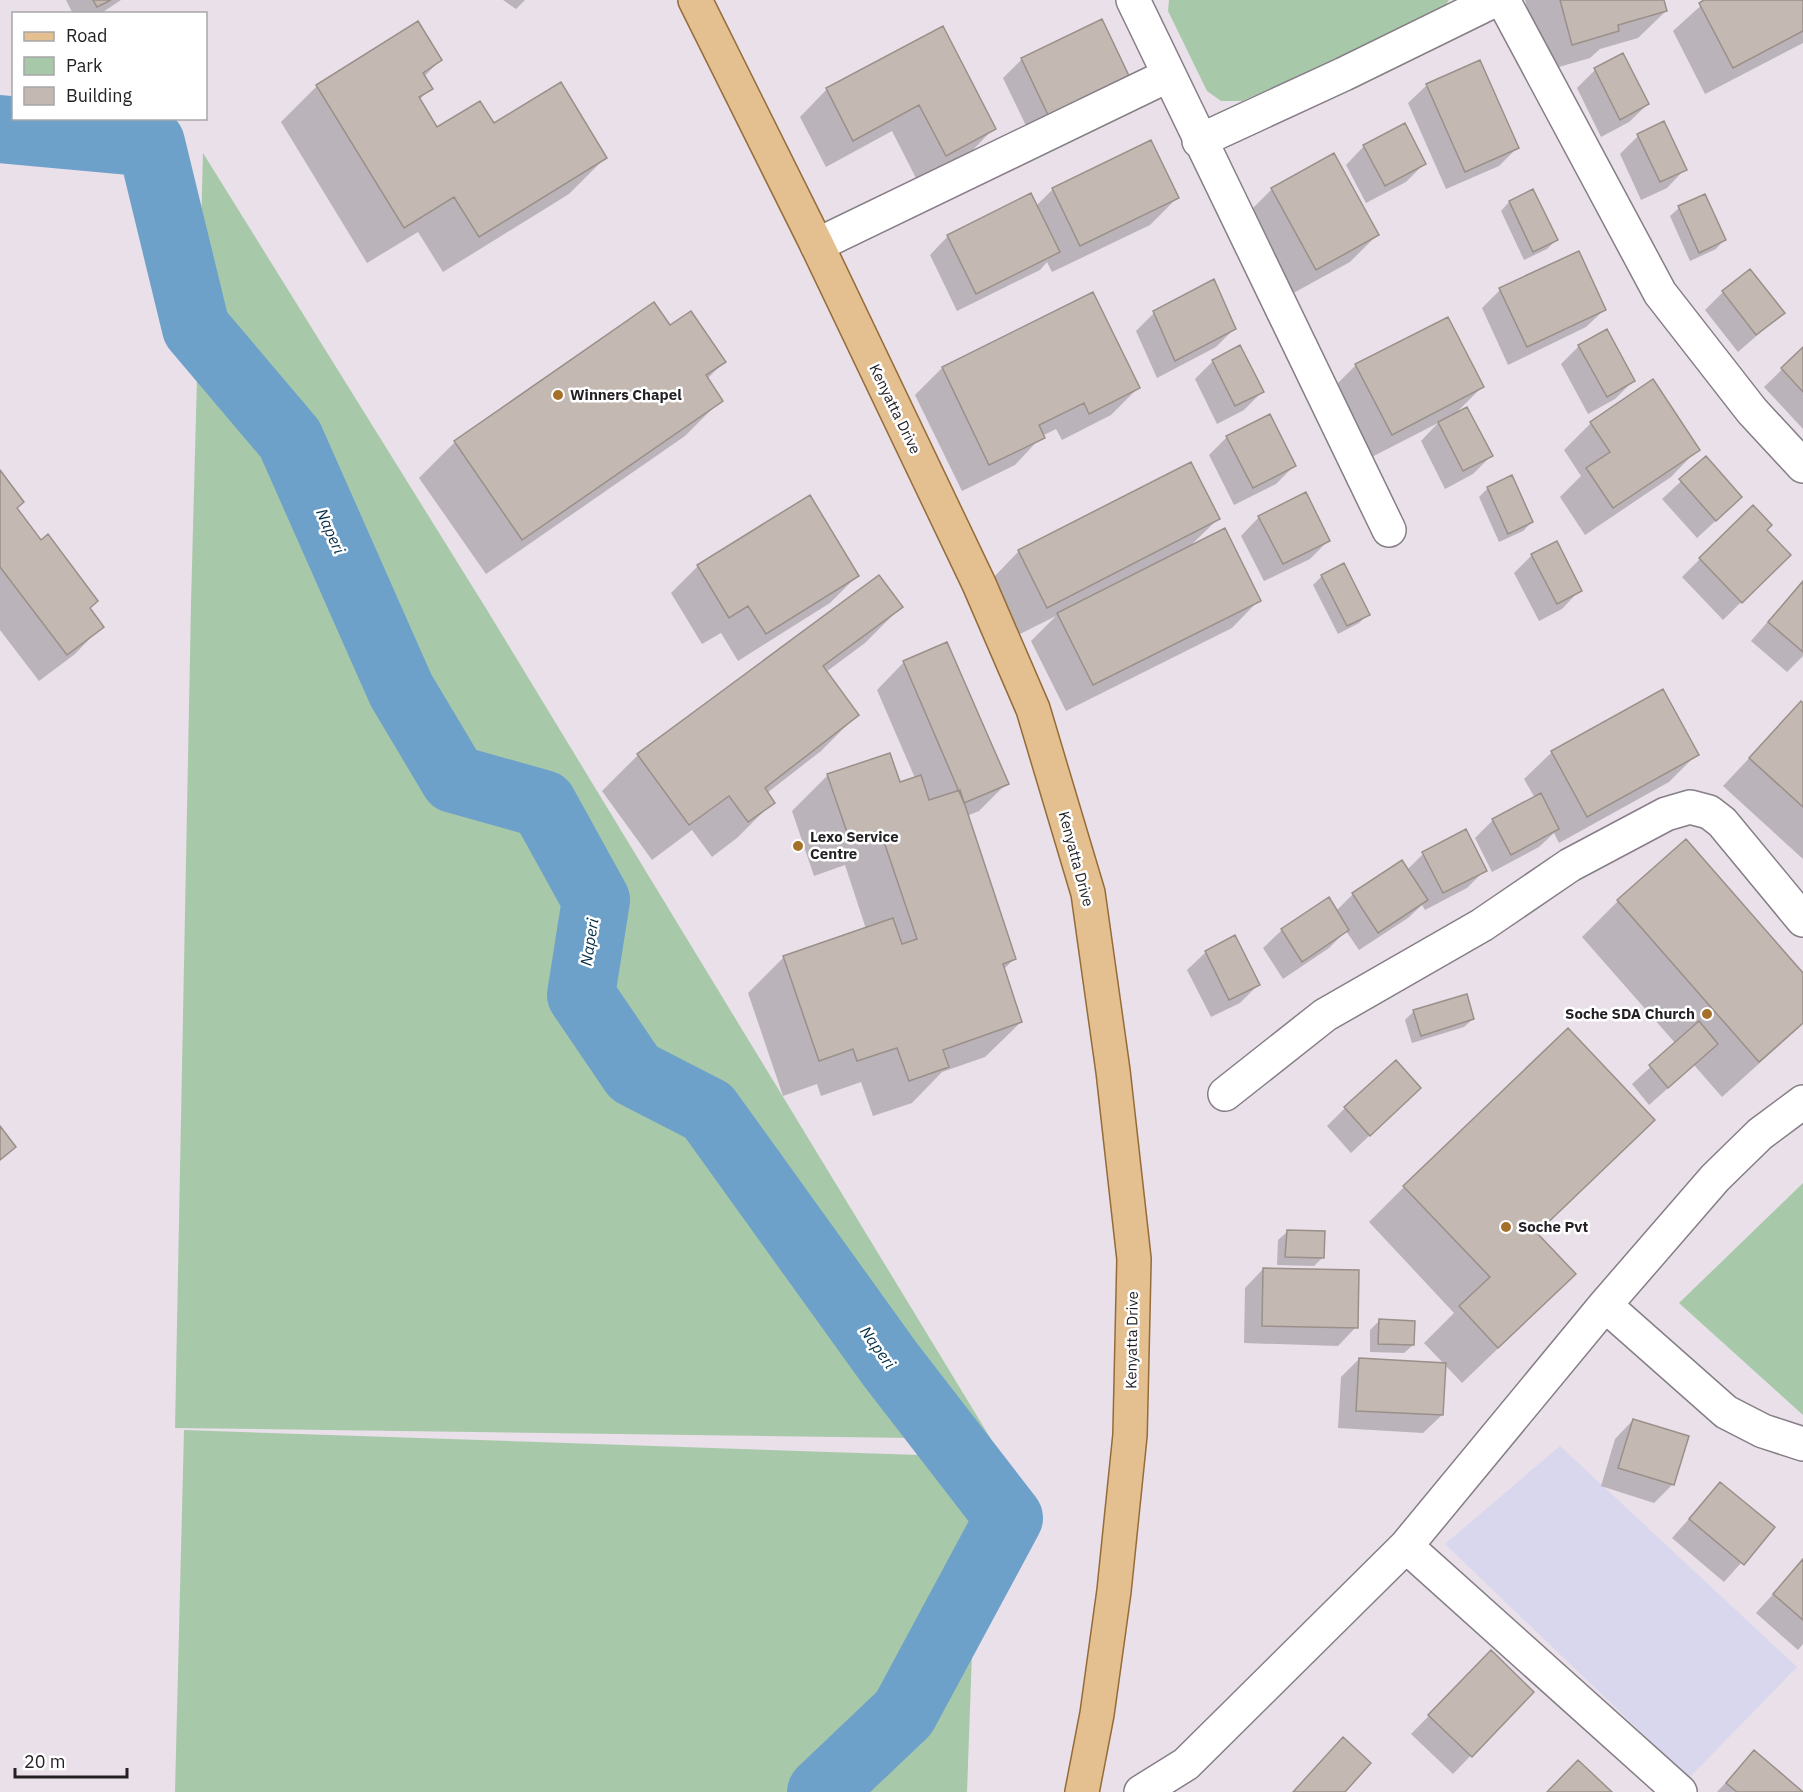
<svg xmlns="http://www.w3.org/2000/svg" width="1803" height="1792" font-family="'IBM Plex Sans',sans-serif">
<rect width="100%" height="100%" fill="#e9e0e9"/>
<path fill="#d9d7ed" d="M1560 1446 1797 1667 1689 1778 1445 1544Z"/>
<path fill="#a8c9a9" d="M1169 0H1449L1440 15 1242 101H1221L1207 91 1168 11Z
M203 153 487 610 991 1439 175 1428 191 603Z
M1803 1183V1415L1679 1303Z
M184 1430 979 1457 967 1792H175Z"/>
<path fill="#0003" d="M66 0H121L100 14H73Z
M503 0H525L516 9Z
M1525 0H1662L1666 11 1638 38 1600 49 1590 58 1545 71Z
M1707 0H1803V43L1705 94 1673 31Z
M1101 21 1128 77 1030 134 1003 78 1021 60Z
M942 28 994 128 967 156 918 182 892 131 826 167 800 117 827 89Z
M1623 55 1648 104 1629 122 1601 137 1577 88 1595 70Z
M440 60 424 77 431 88 419 100 437 129 494 126 605 158 569 194 443 272 418 232 367 263 281 122 317 86Z
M1427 85 1517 148 1499 166 1446 189 1408 103Z
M1404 125 1424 164 1406 182 1366 203 1346 165 1364 146Z
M1638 136 1685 169 1667 188 1641 200 1620 154Z
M1053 189 1177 198 1150 225 1052 272 1047 262 1040 270 957 311 930 255 948 236 1036 206Z
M1272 189 1377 235 1350 262 1288 296 1245 216Z
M1532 191 1556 240 1547 249 1524 260 1501 211 1509 202Z
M1679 208 1724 240 1716 249 1690 261 1670 216Z
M1578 253 1605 309 1586 327 1508 365 1482 308 1500 290Z
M1723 292 1783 313 1738 352 1705 310Z
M1093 294 1138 388 1111 415 1062 440 1056 429 1042 436 1015 465 962 491 915 395 942 368Z
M1154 313 1234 329 1216 347 1157 378 1136 331Z
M669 327 724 362 707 379 721 400 685 436 486 574 419 478 455 442Z
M1579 346 1633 381 1615 399 1588 414 1561 364Z
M1803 349V429L1764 387Z
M1213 361 1262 392 1244 410 1217 424 1195 379Z
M1356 365 1482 387 1455 414 1491 456 1473 474 1445 489 1421 441 1438 423 1364 461 1329 392Z
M1591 423 1698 449 1671 477 1585 535 1560 497 1581 476 1564 450Z
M1227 437 1294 466 1276 484 1234 505 1209 455Z
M1706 458 1722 515 1697 538 1662 499Z
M0 473 16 509 102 626 75 654 39 681 0 630Z
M1488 488 1532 522 1523 531 1499 542 1479 497Z
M1259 517 1328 541 1310 559 1264 581 1241 536Z
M1218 519 1189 547 1259 600 1232 628 1066 711 1031 641 1056 616 1020 634 992 579 1019 551Z
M1765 530 1789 555 1723 620 1682 577 1700 559Z
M1532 555 1580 590 1562 609 1539 621 1514 573Z
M698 566 857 576 830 603 738 661 721 633 702 644 671 593Z
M1322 576 1368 614 1359 623 1338 634 1313 585Z
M1803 581V656L1787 672 1751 641Z
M901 607 865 643 826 672 857 715 821 751 767 793 773 802 737 838 712 857 692 830 652 860 602 791 638 755Z
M904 662 1007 783 979 811 967 816 1014 959 1003 970 1021 1022 985 1057 942 1072 912 1103 873 1116 861 1082 821 1096 817 1084 783 1096 748 993 784 957 866 929 845 865 814 876 792 811 828 775 899 784 915 778 877 690Z
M1801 703 1803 705V859L1723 786Z
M1552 752 1697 754 1669 782 1559 843 1554 833 1539 847 1492 872 1475 838 1493 820 1535 798 1524 779Z
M1465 831 1485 870 1467 888 1425 910 1422 905 1408 918 1359 950 1346 931 1329 948 1283 979 1263 948 1282 930 1336 911 1353 894 1402 862 1407 870 1423 854Z
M1686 841 1803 975V1024L1722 1097 1694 1065 1649 1105 1632 1084 1676 1044 1582 937 1618 901Z
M1206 952 1258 985 1240 1003 1211 1017 1187 970Z
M1414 1011 1473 1019 1464 1027 1412 1043 1405 1020Z
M1401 1106 1351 1153 1327 1126 1345 1108Z
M1404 1187 1536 1234 1538 1310 1462 1383 1444 1364 1442 1415 1423 1433 1338 1428 1341 1377 1359 1359 1444 1364 1424 1343 1454 1313 1369 1222Z
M1287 1232 1323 1257 1314 1266 1277 1265 1278 1240Z
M1263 1269 1356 1327 1338 1346 1244 1343 1245 1288Z
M1379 1321 1413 1345 1404 1353 1370 1352V1330Z
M1633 1420 1673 1484 1654 1503 1601 1486 1615 1439Z
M1720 1484 1773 1527 1724 1582 1672 1538Z
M1803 1561V1644L1798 1650 1756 1613Z
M1473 1671 1532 1692 1453 1774 1411 1734Z
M1754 1752 1800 1792H1717Z"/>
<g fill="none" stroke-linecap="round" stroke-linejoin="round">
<path stroke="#6da1ca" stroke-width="68" d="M0 129 151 143 196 328 290 439 401 690 454 779 543 804 596 900 581 995 634 1073 708 1111 890 1364 1009 1518 904 1713 821 1792"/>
</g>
<path fill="#c4b9b2" stroke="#9a9089" stroke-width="1.5" d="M93 0H111L97 7Z
M1560 0H1664L1667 11 1618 25 1619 31 1572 45Z
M1704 0H1803V31L1733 68 1699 3Z
M1102 19 1130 78 1049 117 1021 58Z
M418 21 442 60 423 73 433 89 419 97 437 127 480 101 494 123 561 82 607 158 479 237 454 197 404 228 316 85Z
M943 26 996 129 946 156 919 105 853 141 826 88Z
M1623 53 1649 104 1620 120 1594 68Z
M1480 60 1519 148 1465 172 1426 84Z
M1664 121 1687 170 1660 182 1637 134Z
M1405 123 1426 164 1385 186 1363 145Z
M1151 140 1179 198 1080 246 1052 188Z
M1334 153 1379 235 1316 270 1271 188Z
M1533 189 1558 240 1533 252 1509 201Z
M1031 193 1060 252 976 294 947 235Z
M1705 194 1726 240 1699 253 1678 206Z
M1579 251 1606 310 1527 347 1499 288Z
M1750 269 1785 313 1756 335 1722 291Z
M1214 279 1236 329 1175 361 1153 311Z
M1093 292 1140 388 1089 414 1084 403 1039 425 1045 438 989 465 942 367Z
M654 302 670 325 691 311 726 362 706 375 723 401 522 540 454 441Z
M1448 317 1484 387 1392 435 1355 364Z
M1607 329 1635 381 1607 397 1578 345Z
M1240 345 1264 392 1235 406 1212 360Z
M1803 347V392L1781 368Z
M1653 379 1700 450 1613 508 1586 468 1610 452 1590 422Z
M1467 407 1493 456 1463 471 1438 422Z
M1270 414 1296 466 1253 488 1226 436Z
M1706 456 1742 497 1716 521 1679 479Z
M1191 462 1220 519 1047 608 1018 550Z
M0 470 24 502 17 508 41 540 48 534 98 601 90 608 104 627 67 655 0 567Z
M1512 475 1533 522 1508 534 1487 487Z
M1306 492 1330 541 1283 564 1258 516Z
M810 495 859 576 766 634 748 606 729 618 697 565Z
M1753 505 1772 525 1767 530 1791 555 1742 603 1699 558Z
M1225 528 1261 601 1093 685 1057 613Z
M1557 541 1582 591 1557 604 1531 554Z
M1344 563 1370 615 1347 626 1321 575Z
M879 575 903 607 823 666 859 715 765 788 775 803 748 822 729 796 689 825 637 754Z
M1803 581V652L1768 622Z
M947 642 1009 784 964 803 903 661Z
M1663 689 1699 755 1587 817 1551 751Z
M1801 701 1803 703V807L1749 758Z
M890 753 900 782 921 775 929 800 960 790 1016 959 1003 964 1022 1022 943 1050 949 1067 909 1081 897 1048 857 1061 853 1049 819 1061 783 956 893 918 902 944 917 939 880 830 850 841 827 774Z
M1541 793 1559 829 1511 855 1492 819Z
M1466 829 1487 871 1443 893 1422 852Z
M1686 839 1803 973V1023L1759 1062 1617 900Z
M1402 860 1428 900 1378 933 1352 893Z
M1329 897 1349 930 1302 962 1281 929Z
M1235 935 1260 985 1229 1000 1205 951Z
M1467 994 1474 1019 1421 1036 1413 1010Z
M1699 1021 1718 1044 1668 1088 1649 1065Z
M1568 1028 1655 1120 1537 1233 1576 1274 1498 1348 1459 1306 1490 1277 1403 1186Z
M1396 1060 1421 1088 1370 1136 1344 1107Z
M0 1126 16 1147 0 1160Z
M1287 1230 1325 1231 1324 1258 1285 1257Z
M1263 1268 1359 1270 1358 1328 1262 1326Z
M1379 1319 1415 1321 1414 1345 1378 1344Z
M1359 1358 1446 1363 1443 1415 1356 1411Z
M1633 1419 1689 1436 1674 1485 1618 1468Z
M1720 1482 1775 1527 1744 1565 1689 1519Z
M1803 1559V1620L1773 1594Z
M1491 1650 1534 1692 1472 1757 1428 1715Z
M1343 1737 1371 1763 1345 1792H1293Z
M1754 1750 1803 1792H1737L1726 1783Z
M1578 1760 1612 1792H1547Z"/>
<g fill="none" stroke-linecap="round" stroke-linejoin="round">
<g stroke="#867e86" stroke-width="36">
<path id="minor" d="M1133 0 1389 530
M1503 0 1660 293 1752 411 1803 466
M1199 141 1344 74 1495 0
M817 245 1169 75
M1225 1094 1325 1015 1482 925 1570 865 1666 814 1690 807 1709 812 1722 822 1803 920
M1605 1305 1726 1412 1763 1431 1803 1444
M1406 1546 1680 1792
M1141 1792 1186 1764 1406 1546 1605 1305 1715 1178 1760 1134 1803 1102"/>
</g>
<g stroke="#956c39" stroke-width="36">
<path id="major" d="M695 0 817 245 979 584 1033 709 1088 893 1113 1071 1134 1259 1130 1435 1114 1591 1097 1714 1082 1792"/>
</g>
<use href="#minor" stroke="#fff" stroke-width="33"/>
<use href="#major" stroke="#e4bf8f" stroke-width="33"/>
</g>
<g fill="#a57029" stroke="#fff" stroke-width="2">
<circle cx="558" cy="395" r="6"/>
<circle cx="798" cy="846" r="6"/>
<circle cx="1707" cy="1014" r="6"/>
<circle cx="1506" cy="1227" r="6"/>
</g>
<g text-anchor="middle" stroke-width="5" stroke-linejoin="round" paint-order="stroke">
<g font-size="15" font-weight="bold" fill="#242125" stroke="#fff" text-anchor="start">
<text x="570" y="400">Winners Chapel</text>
<text x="810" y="842">Lexo Service<tspan x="810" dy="17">Centre</tspan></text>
<text x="1695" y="1019" text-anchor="end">Soche SDA Church</text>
<text x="1518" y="1232">Soche Pvt</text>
</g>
<g font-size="15" fill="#242125" stroke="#fff">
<text transform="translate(895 409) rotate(64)" y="5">Kenyatta Drive</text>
<text transform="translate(1076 859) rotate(75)" y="5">Kenyatta Drive</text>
<text transform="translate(1132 1340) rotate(-89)" y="5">Kenyatta Drive</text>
</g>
<g font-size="16" font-style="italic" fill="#022d48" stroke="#fff">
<text transform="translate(331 531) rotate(66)" y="6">Naperi</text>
<text transform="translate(589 942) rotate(-81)" y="6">Naperi</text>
<text transform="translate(878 1347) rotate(54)" y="6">Naperi</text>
</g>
</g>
<rect x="12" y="12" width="195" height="108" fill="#ffffff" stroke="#a7a6a8" stroke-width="1.5"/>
<rect x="24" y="32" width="30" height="9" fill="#e4bf8f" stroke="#a7a6a8" stroke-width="1.5"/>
<text x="66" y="42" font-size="18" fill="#242125">Road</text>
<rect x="24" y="57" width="30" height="18" fill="#a8c9a9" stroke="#a7a6a8" stroke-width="1.5"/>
<text x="66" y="72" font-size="18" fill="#242125">Park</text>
<rect x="24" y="87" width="30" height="18" fill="#c4b9b2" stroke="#a7a6a8" stroke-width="1.5"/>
<text x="66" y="102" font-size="18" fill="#242125">Building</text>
<path d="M15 1768v9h112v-9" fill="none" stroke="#242125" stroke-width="3"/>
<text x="24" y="1768" font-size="18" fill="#242125" stroke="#ffffff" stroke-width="4.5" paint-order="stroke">20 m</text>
</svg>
